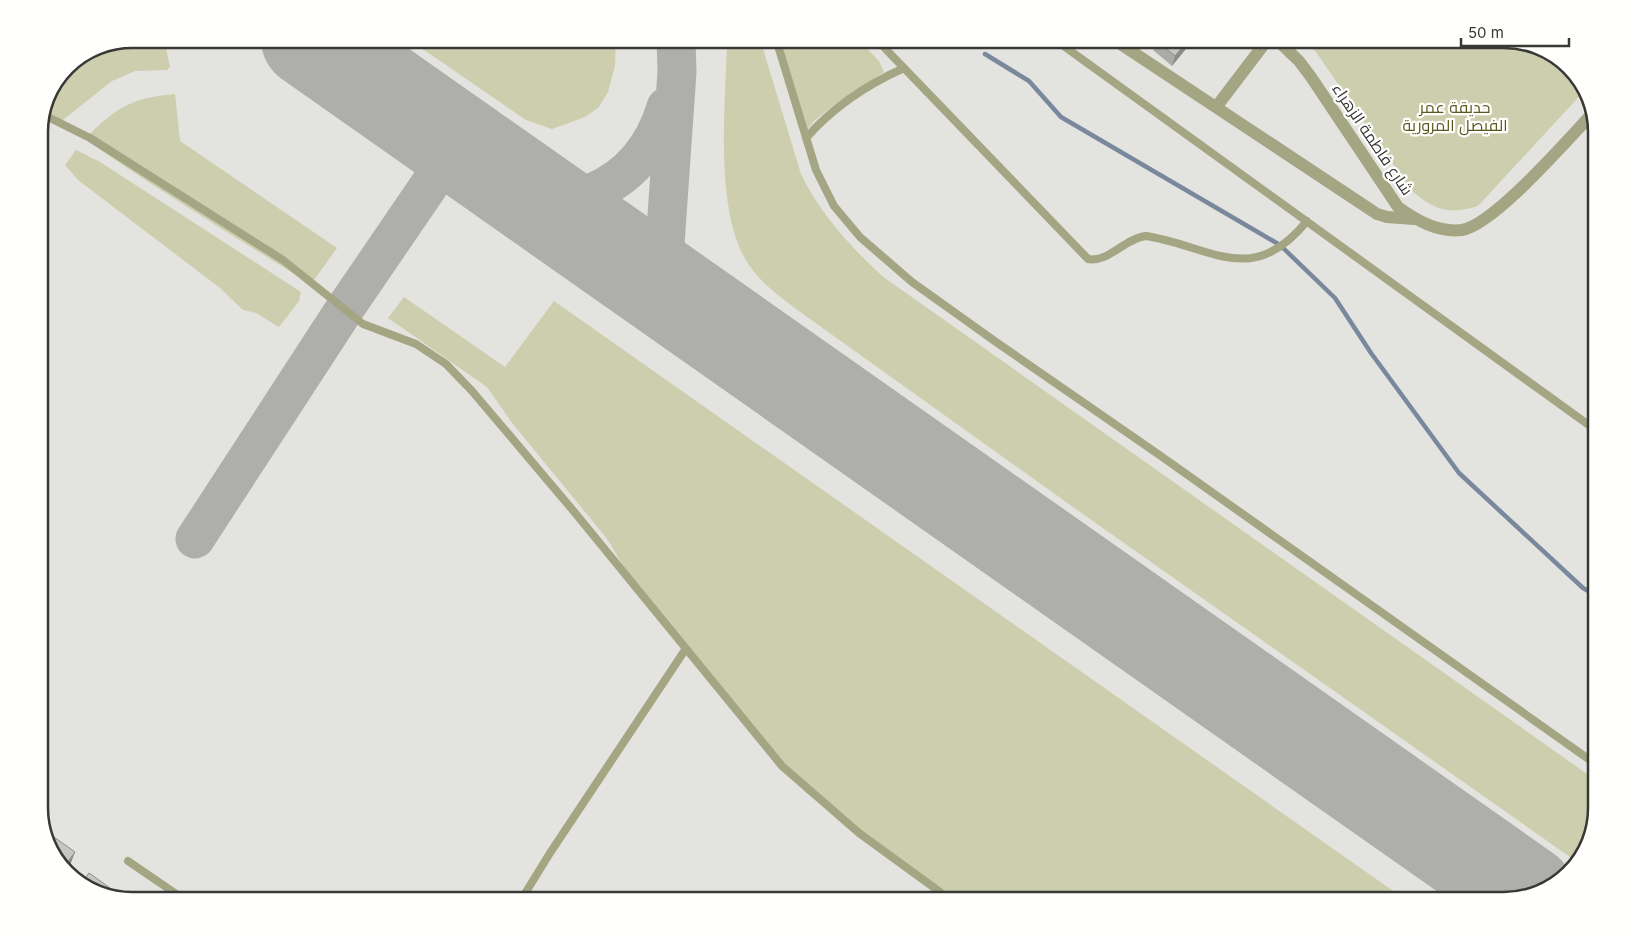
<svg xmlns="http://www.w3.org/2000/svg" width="1636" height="939" font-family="Inter,Cairo,sans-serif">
<rect width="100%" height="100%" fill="#e3e3df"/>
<path fill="#cdcead" d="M132 39H164L170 67 167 70 135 71 112 81 59 123 42 119 66 66 97 46Z
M408 39H616L615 66 608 92 599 107 585 117 552 129 526 120Z
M727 39H760L801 174C820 214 850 246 882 276L1597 781C1597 807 1596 843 1577 862L1073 507 796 309C779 296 761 283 749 265 713 212 726 102 727 39Z
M772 39H858L879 61 884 72 834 105 814 121 804 133Z
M1302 39H1504L1550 51 1586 89 1478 206C1448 215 1434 210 1411 190L1316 52Z
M175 94 180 141 337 248 314 280 309 283C233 236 158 190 85 139 115 108 131 98 175 94Z
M76 150 100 162 301 292 299 301 279 327 256 313 243 310 220 288 78 180 65 165Z
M404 297 505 367 554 301 1406 900H948L805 792 774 758 629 576 608 540 513 424 487 387 388 318Z"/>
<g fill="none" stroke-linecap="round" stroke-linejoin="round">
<path stroke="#79889c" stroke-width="4.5" d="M985 54 1029 81 1061 117 1280 245 1335 298 1371 353 1459 473 1583 588 1597 596"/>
<path stroke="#aeaeaa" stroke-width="39" d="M546 205C560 201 577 199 591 193 631 177 654 147 666 107
M662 287 677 72 676 39
M195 539 344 310 458 143"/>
<path stroke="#aeaeaa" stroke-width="98" d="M310 39 1526 894"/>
<path stroke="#a4a582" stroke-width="8" d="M776 39 816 170 834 206 860 237 912 282 996 342 1158 454 1597 765
M876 39 1088 259C1108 263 1125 238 1146 236 1211 246 1252 289 1307 221
M1054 39 1597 431
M44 115 90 138 283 260 363 324 416 344 446 364 472 391 571 508 782 766 859 833 951 900
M806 138C834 106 866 85 904 68
M128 861 185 900
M521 900 550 853 685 650"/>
<path stroke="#a4a582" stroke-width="12" d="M1113 39 1377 214 1387 217 1414 219
M1217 106 1268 39"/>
<path stroke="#a4a582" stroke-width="12" d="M1276 39 1299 61 1311 77 1398 207C1416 220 1438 233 1462 230 1494 225 1568 139 1593 113"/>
</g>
<path fill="#aaaba7" d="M1138 39H1146L1143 42Z
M1158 39H1194L1172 66 1153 50Z"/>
<path fill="#8b8b88" d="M1189 39H1194L1172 66 1175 56Z
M75 852 68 871 64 867Z"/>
<path fill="#c6c7c2" stroke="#8b8b88" d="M1158 39H1189L1175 56 1156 40Z
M44 830 75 852 64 867 51 854Z
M89 873 124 898 86 888 81 884Z"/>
<g text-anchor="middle" stroke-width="4.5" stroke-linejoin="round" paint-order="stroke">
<g font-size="16" fill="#59591f" stroke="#fffffe">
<text x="1455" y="113">حديقة عمر<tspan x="1455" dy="18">الفيصل المرورية</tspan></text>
</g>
<g font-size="16" fill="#383836" stroke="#fffffe">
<text transform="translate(1373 139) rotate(56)" y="6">شارع فاطمة الزهراء</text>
</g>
</g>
<path d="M0 0H1636V939H0ZM132 48H1504A84 84 0 0 1 1588 132V808A84 84 0 0 1 1504 892H132A84 84 0 0 1 48 808V132A84 84 0 0 1 132 48Z" fill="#fffffe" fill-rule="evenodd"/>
<path fill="none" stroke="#383836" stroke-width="2.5" d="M132 48H1504A84 84 0 0 1 1588 132V808A84 84 0 0 1 1504 892H132A84 84 0 0 1 48 808V132A84 84 0 0 1 132 48Z"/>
<path d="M1461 38v8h108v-8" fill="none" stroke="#383836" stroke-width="2.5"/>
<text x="1468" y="38" font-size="15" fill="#383836" stroke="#fffffe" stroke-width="4" paint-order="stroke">50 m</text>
</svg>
